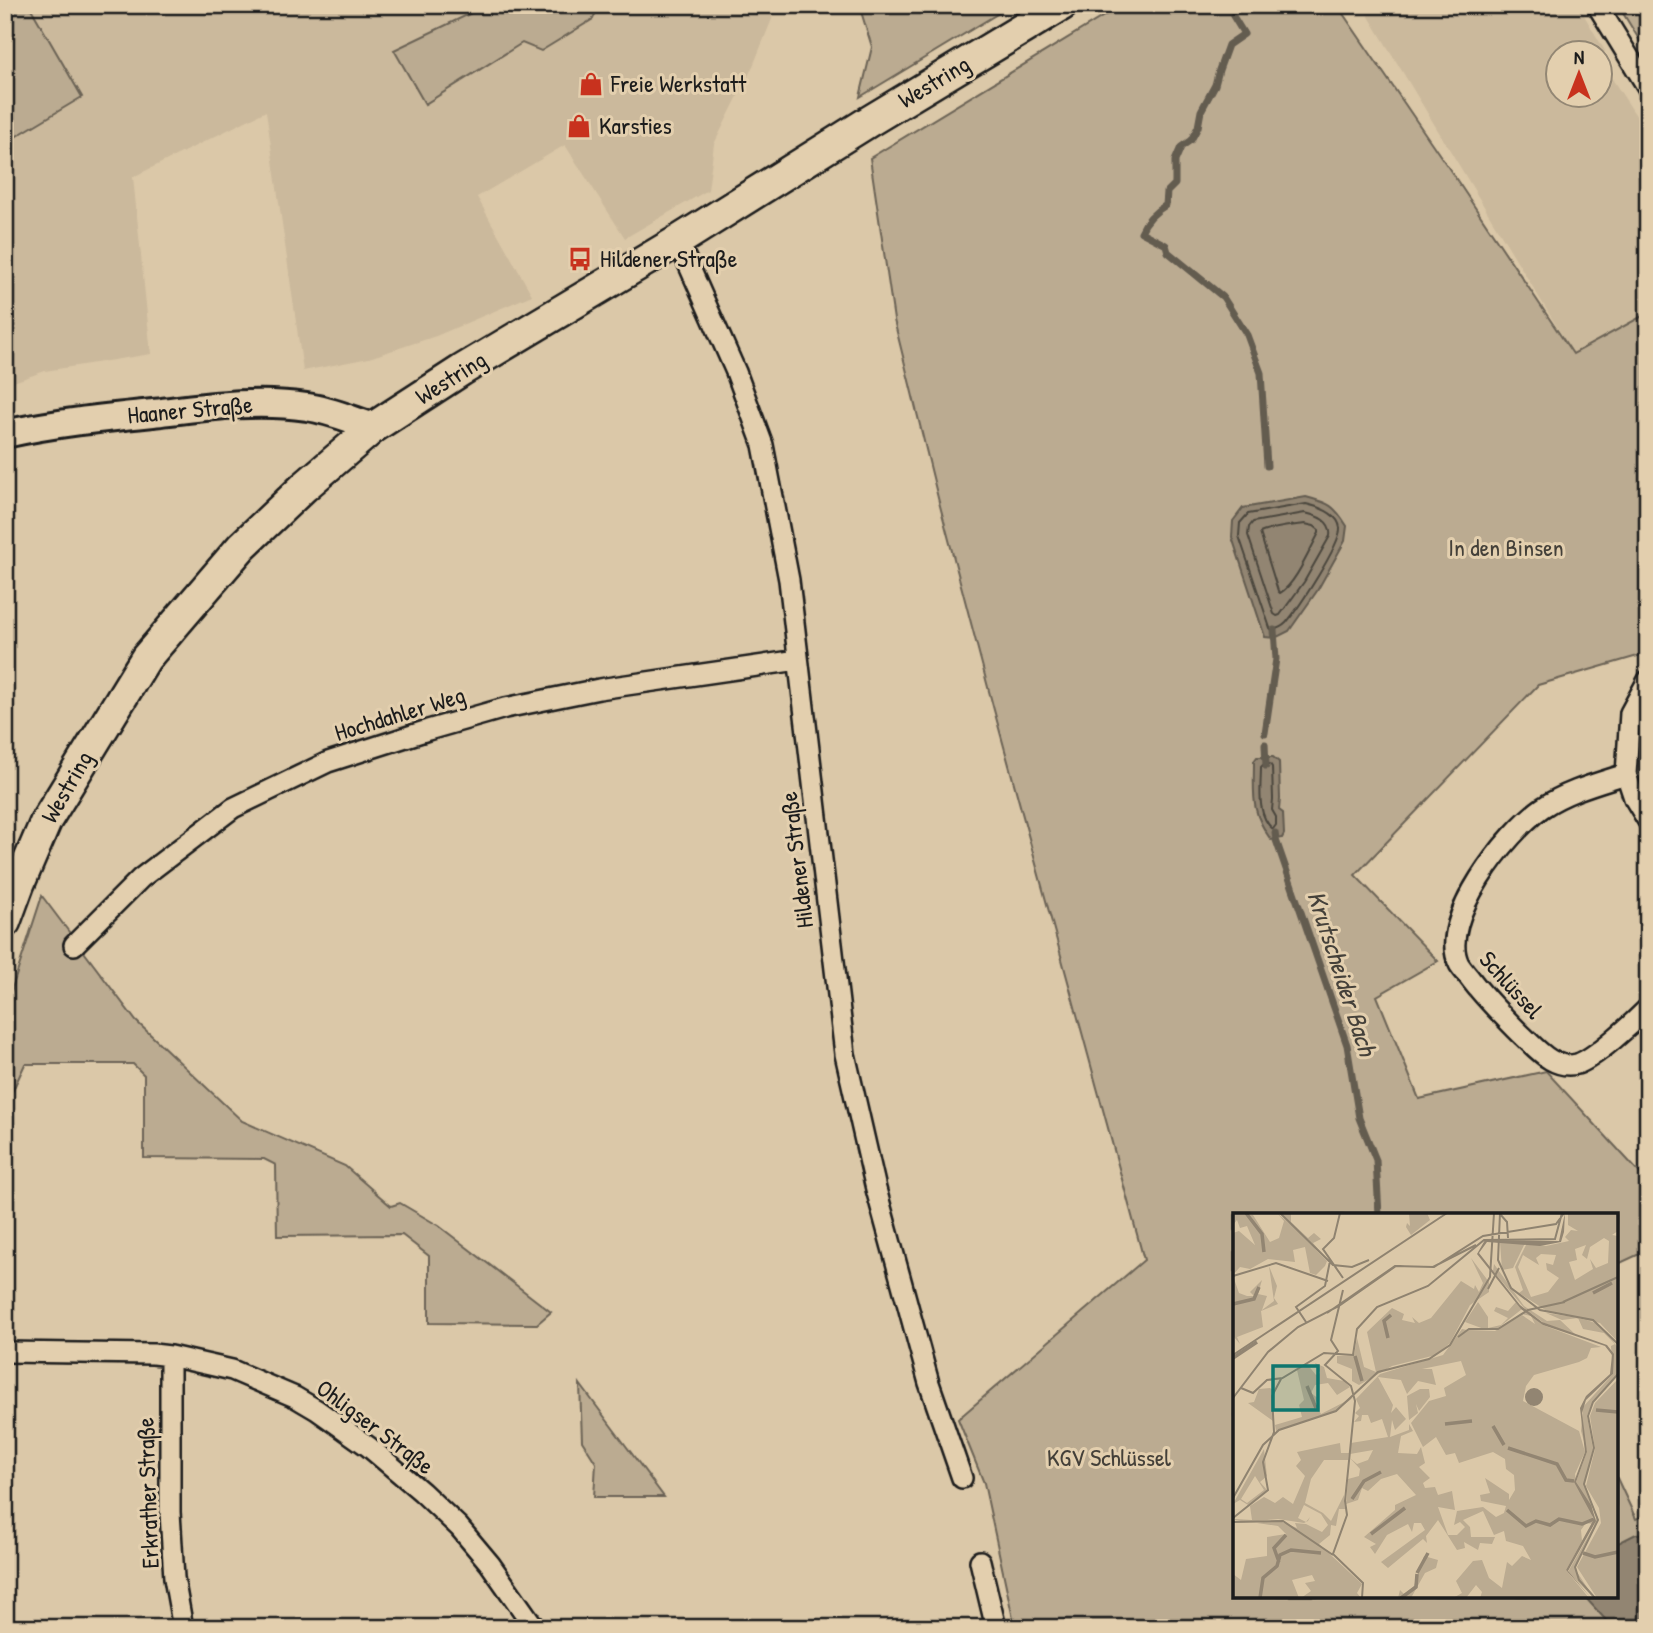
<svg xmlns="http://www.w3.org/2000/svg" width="1653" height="1633" font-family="'Patrick Hand',sans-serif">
<rect width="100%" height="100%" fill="#dbc8a8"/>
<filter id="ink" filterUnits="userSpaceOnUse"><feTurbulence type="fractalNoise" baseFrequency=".0143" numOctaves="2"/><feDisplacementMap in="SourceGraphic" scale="14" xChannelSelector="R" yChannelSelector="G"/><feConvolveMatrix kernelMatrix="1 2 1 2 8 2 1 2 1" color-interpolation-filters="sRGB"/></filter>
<g filter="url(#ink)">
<path fill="#cbb99c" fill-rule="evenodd" d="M29 5H488L394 50 425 104 522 43 592 19 599 5H774L772 19 753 66 714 144 708 190 625 238 565 145 477 197 532 295 436 336 369 358 303 371 266 111 133 177 151 354 45 371 5 385V143L82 97Z
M1362 5H1578L1605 51 1601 62 1648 134V313L1574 355ZM1558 52H1600V94H1558Z"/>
<path fill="#bbab91" stroke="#6c6456" stroke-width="2" d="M5 5H29L82 97 5 143Z
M488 5H599L593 19 541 51 522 43 425 104 394 50Z
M859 5H1012L860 97 872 47Z
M1122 5H1337L1448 167 1573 354 1648 313V653L1538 685 1355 875 1438 961 1377 996 1419 1099 1546 1071 1648 1182V1250L1616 1265V1215H1235V1596H1616V1476L1636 1519 1648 1514V1628H1015L984 1483 958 1419 1144 1260 994 710 939 502 894 320 870 158Z
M1618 5H1648V54Z
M42 896 136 1021 242 1121 345 1166 391 1206 400 1203 439 1226 551 1312 537 1324 429 1323V1256L402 1235 277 1236 276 1165 264 1159 144 1158V1075L133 1064H25L5 1107V1010Z
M580 1384 664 1497H594L596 1463 582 1441Z"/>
<path fill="#928572" stroke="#635b50" stroke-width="2" d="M1306 497C1329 503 1334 505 1347 526L1345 541 1317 591 1289 631 1275 638 1265 637 1232 537 1233 521 1243 508Z
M1257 757H1273L1279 762 1280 799 1279 810 1283 813 1284 834 1282 838 1271 840C1250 810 1254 796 1254 761Z
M1647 1533 1648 1628H1613L1584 1596H1616V1544L1636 1534Z"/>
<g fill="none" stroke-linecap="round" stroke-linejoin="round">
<path stroke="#4b463e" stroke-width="2" d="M1306 504C1319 507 1338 513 1340 528 1341 544 1298 609 1286 623 1282 627 1277 629 1272 630L1270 628 1239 536 1240 523 1248 514Z
M1305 513C1318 516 1332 521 1330 536L1304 582 1280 615 1277 616 1274 614 1248 535 1249 527 1253 522Z
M1305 524 1314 526 1319 530V533C1310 549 1295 585 1280 593L1278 591 1260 533C1273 527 1290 526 1305 524Z
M1264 764H1270L1272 767 1273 799 1272 810 1276 817V825L1273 829C1256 816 1261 786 1261 767Z"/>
<path stroke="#635b50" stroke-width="7" d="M1233 16 1244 34 1228 45 1219 70 1215 85 1201 111 1198 127 1191 140 1181 147 1175 161V184L1167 192 1166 205C1154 212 1146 220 1141 232L1166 245 1168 252 1223 297 1247 335 1261 373 1267 466
M1265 733 1276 659 1274 630
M1265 744 1266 766
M1275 833 1276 840 1347 1045 1359 1118 1376 1160 1379 1215"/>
<g stroke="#1c1c1c" stroke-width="24">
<path id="minor" d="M1597 5 1648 88
M678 241 736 372 763 445 789 580 845 1054 876 1189 929 1383 962 1478
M1648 680 1630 713 1626 774 1634 798 1648 821
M1626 774C1598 783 1567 791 1542 808 1508 832 1437 920 1459 964 1462 969 1466 973 1469 977 1485 999 1504 1017 1523 1036 1538 1050 1554 1070 1577 1064 1594 1059 1634 1022 1648 1008
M74 945 141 878 233 808 328 762 428 730 505 708 599 689 798 660
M5 1352 153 1354 170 1356 232 1370 295 1397 317 1410 369 1447 422 1492 459 1527 490 1564 535 1628
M170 1356V1512L174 1578 183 1628
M980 1561 996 1628"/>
</g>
<g stroke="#1c1c1c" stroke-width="32">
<path id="secondary" d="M5 434C54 423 104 418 153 413 204 407 256 399 307 407 330 410 352 420 374 427"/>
</g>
<g stroke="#1c1c1c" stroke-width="35">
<path id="primary" d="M5 922 19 884 46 821 146 658 242 546 304 487 374 427 462 370 678 241 868 122 1062 5"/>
</g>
<use href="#minor" stroke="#e3cfae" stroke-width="19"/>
<use href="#secondary" stroke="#e3cfae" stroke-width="26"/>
<use href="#primary" stroke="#e3cfae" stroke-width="30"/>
</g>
</g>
<defs>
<g id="shop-bare" transform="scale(1.89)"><path d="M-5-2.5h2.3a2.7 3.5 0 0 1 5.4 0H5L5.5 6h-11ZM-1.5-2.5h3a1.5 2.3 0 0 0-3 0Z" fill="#c8321e" stroke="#e3cfae" stroke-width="2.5" paint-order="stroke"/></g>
<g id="bus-bare" transform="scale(1.89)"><path d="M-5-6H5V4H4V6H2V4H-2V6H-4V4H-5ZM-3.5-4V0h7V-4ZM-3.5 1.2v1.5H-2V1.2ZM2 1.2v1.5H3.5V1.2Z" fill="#c8321e" stroke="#e3cfae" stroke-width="2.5" paint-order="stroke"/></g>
</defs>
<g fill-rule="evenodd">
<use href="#shop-bare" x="591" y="84"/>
<use href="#shop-bare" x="579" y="126"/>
<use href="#bus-bare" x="580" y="259"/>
</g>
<g text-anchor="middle" stroke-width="6" stroke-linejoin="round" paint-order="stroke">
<g font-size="24" fill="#1c1c1c" stroke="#e3cfae">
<text transform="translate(934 82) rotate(-31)" y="8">Westring</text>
<text transform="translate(451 378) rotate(-32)" y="8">Westring</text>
<text transform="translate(190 410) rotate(-5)" y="8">Haaner Straße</text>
<text transform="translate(400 714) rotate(-17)" y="8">Hochdahler Weg</text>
<text transform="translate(67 787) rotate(-60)" y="8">Westring</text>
<text transform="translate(797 860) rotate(-97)" y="8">Hildener Straße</text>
<text transform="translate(1511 985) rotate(48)" y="8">Schlüssel</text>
<text transform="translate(375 1427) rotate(37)" y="8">Ohligser Straße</text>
<text transform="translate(148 1493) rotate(-92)" y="8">Erkrather Straße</text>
</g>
<g font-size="24" fill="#1c1c1c" stroke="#e3cfae" text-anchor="start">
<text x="611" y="92">Freie Werkstatt</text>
<text x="599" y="134">Karsties</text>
<text x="600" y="267">Hildener Straße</text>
</g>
<g font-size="24" fill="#444039" stroke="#e3cfae">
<text x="1506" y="556">In den Binsen</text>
<text x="1109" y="1466">KGV Schlüssel</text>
</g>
<g font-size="26" font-style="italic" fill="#45413a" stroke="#e3cfae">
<text transform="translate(1342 973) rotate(72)" y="9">Krutscheider Bach</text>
</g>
</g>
<g transform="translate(1233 1213)">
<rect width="385" height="385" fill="#dbc8a8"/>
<path d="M44 0 58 12 48 0H58V9L75 25 81 20 88 26 80 30 92 44 81 35 94 48 92 53 83 62 77 60 72 34 60 37 62 49 35 46 17 56 7 54 0 62V20L6 18 22 32 14 13 7 15 4 7 0 12V1L20 2 37 29 46 25 51 8ZM176 0H194L197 7 178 22 173 14 174 10 177 13ZM335 0H385V18L379 22 385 23V129L367 110 314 98 286 80 290 77 282 54 294 30 313 33 336 28 332 24 338 17 345 18 335 12ZM371 25 376 28 375 50 363 55 357 46 360 56 342 67 336 49 344 47 342 36 353 32 349 42 354 46 357 34ZM308 41 323 42 320 52 313 50 314 57 326 65 315 79 298 84 285 54 290 42 306 52 303 45ZM267 29 292 30 280 55 269 57ZM238 45 256 69V79L237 92 217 130 203 142 159 153 126 172 119 168V156L104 150V143L121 142 124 125 131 154 143 159 134 119 159 95 171 101 169 107 182 110 179 104 186 110 198 105 228 68 241 76 242 72 246 79 250 70ZM261 51 291 93 314 108 327 107 343 122 311 110 292 96 260 58ZM36 53 44 73 41 85 45 91 28 98 30 114 4 124 7 131 0 123V63L6 80 14 83H21L17 79 29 67 25 81 34 83 29 97 41 88ZM249 83 245 89 255 104V115L268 112 275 105 261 98 263 94 275 98 283 89 289 96 265 115 251 116 232 109ZM292 99 301 104 310 112 368 134 358 135 354 145 346 149 301 162 293 173 290 188 346 218 352 239 342 261 343 269 354 239 348 218 350 194 380 161 378 133 382 131 371 120 350 116 345 105 329 107 313 100 348 105 362 110 374 119 385 135V160L360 188 354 203 360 236 351 271 365 305 342 356 361 385 335 359 361 313 363 304 359 293 360 311 353 310 348 317 349 328 333 357 356 385H247L249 379 243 372 233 385H220L229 380 223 368 240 348 249 347 256 365 269 375 274 349 279 353 289 343 298 347 290 333 273 328 271 318 261 322 250 298 230 307 237 314 238 324H262L259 331 247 330 245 337 231 329 232 335 224 337 205 307 193 323 194 330 190 326 155 355 148 349 192 317 188 310H181L179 319 175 311 154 322 142 341 137 334 143 331 131 324 162 297V292L183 282 164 261 148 266 135 278 129 275 125 287 113 291 115 266 126 263 127 256 117 245 124 251 135 247 140 237 117 241 118 230 155 224 149 206 138 210 135 202H129L128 208 121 209 126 203 122 200 127 195 123 186 147 161 210 142 229 116 234 117 227 123 236 117 262 118 289 102 302 111 298 103 289 101ZM228 148 233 162 211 175 213 183 196 188 178 210 190 234 203 224 213 242 222 240 226 250 260 239 272 246 273 256 281 262 282 277 276 287V281L252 265 257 280 247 282 248 288 273 293 271 300 263 304 250 294 224 298 221 312 227 309 232 314 224 322H215L205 294 222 297 219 278 205 282 202 274 192 275 190 270 197 265 186 254 192 250 188 234 184 241 165 240 168 223 180 218 176 211V217L157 224 159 207 162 217 173 206 163 194 158 200 160 192 145 164 168 167 174 181 185 168 203 172 205 180 199 156H189ZM82 150 91 154 94 165 111 168 117 174 104 182 95 170 82 172 78 180 86 186 82 190 88 201 121 184 104 197 43 218 42 212 69 204 66 192 71 187 64 157 74 151 83 162 87 160ZM385 166V385H364L344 354 368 310 366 295 353 273 362 236 357 203 362 190ZM37 175 40 177V208L15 190 21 189 26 176ZM187 176H196L197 184 186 198 183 191 185 200 176 207 174 183ZM107 230 108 240H116L115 247H91L78 266 72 290 90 300 98 308 111 282 112 296H106L103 313 98 312 97 322 86 331 129 371 124 380 128 385H68L78 378 72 370 82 368 79 362 59 367 66 385H0V361L8 367 13 346 34 343V324L53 321 45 313 24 310 44 307 64 315 62 310 73 311 89 319 95 312 88 301 71 292 65 305 73 309 77 304 75 308 71 310 45 306 14 309 2 307V306L19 307 17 293 31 284 42 290 50 284 60 291 72 263 63 253 68 247 64 239ZM31 236 34 263 27 269 34 277 15 292 7 287 0 291ZM22 263 31 277 14 290 8 286ZM191 343 205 347 203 355 192 360 178 385H165L167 377 171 381 181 373Z" fill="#bbab91" fill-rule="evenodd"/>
<path d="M332 0 331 19 328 29 307 33 254 29 246 40 287 92 309 109 374 132 381 141 380 161 353 187 349 200 354 239 343 269 358 292 363 308 335 358 358 385 333 357 361 306 341 269 352 239 347 195 353 183 377 161 379 142 372 133 310 112 288 96 244 41 252 27 326 28ZM292 184a9 9 0 1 1 18 0a9 9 0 1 1-18 0Z" fill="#928572"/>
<path fill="none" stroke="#928572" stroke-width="3.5" d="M13 0 29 21 31 39M360 80 379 70M0 91 21 86 26 74M155 125 151 108 158 102M122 143 129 168M0 145 24 129M74 173 83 195M363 197 385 199M212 211 239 208M260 213 271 232M275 235 324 251 333 267 341 268M119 286 131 268 148 259M274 297 293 313 303 308 317 312 326 306 349 311 361 306M138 321 172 295M350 340 362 344 385 339M46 349 41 335 53 322M184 360 195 340M27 385 30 365 44 353 47 342 58 337 88 340M168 385 183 374 184 361"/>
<path fill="none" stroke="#8f8370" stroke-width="2" d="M47 0 100 52 119 54 136 47M107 0 101 25 90 36 110 65M267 0 265 47 278 75 307 97 360 107 385 131M267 1 274 9 275 25M0 63 43 50 95 68M255 76 266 55M110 77 98 127 105 138 92 152 118 173 122 188 112 288 114 302 100 341 130 370 129 385M330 89 385 64M94 100 162 53 201 54 250 23 323 11 331 0M73 109 63 94 92 73 97 48M225 124 236 116H265L295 97 332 89M0 142 214 0M8 175 20 180 34 167 50 165M0 185 35 139 65 114 106 93 163 53 200 54 243 32M0 285 30 232 46 217 103 198 145 159 196 146 217 132 257 64 261 0M0 305 35 277 30 249 41 219 39 183 48 166 91 140 120 142 124 116 144 94 195 73 251 27 322 26 329 0M0 309 50 308 100 342M362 385 346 367 342 354 365 307 351 271 361 235 355 203 360 189 385 161"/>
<path fill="#0f766e" fill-opacity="0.15" stroke="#0f766e" stroke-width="3.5" d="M40 153H85V197H40Z"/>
<rect width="385" height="385" fill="none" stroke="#1c1c1c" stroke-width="3.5"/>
</g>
<rect width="1653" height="1633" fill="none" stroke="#e3cfae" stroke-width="28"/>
<rect x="14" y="14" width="1625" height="1605" fill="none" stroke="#1c1c1c" stroke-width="2.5" filter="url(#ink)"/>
<g transform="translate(1579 74)"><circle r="33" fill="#e3cfae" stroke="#938774" stroke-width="2"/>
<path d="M0-5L12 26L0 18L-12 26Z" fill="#c8321e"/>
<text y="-10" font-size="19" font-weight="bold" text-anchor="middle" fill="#1c1c1c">N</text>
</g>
</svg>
